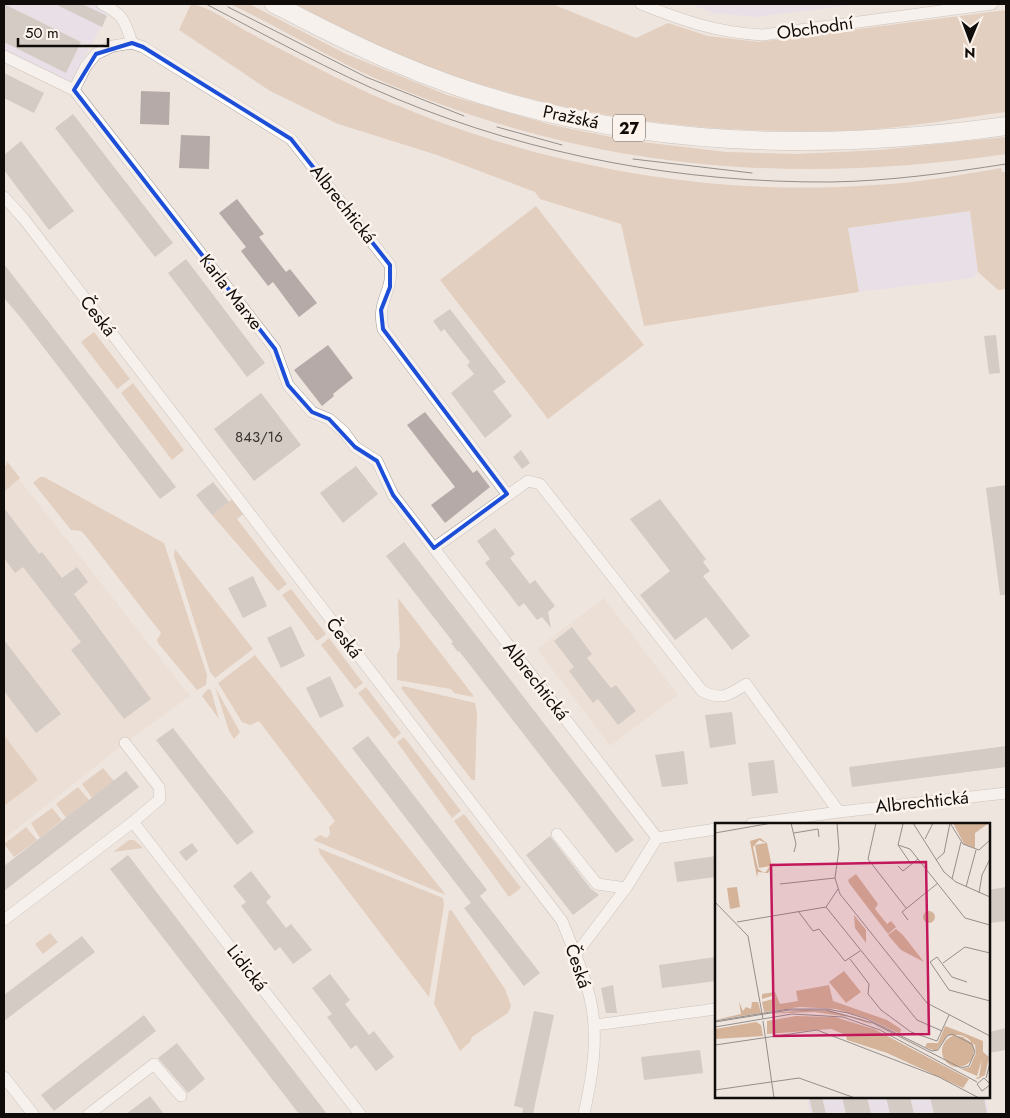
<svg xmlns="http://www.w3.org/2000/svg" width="1010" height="1118" font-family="Jost,sans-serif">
<rect width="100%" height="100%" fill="#efe5df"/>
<path fill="#e0d9ef" d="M4 4H113L71 83 4 53Z
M689 4H860L757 17 713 13Z
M970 211 978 272 973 278 859 292 848 228Z
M807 1097H986L989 1114H810Z"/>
<path fill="#e8d8cd" d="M19 479 190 696 125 743 4 839V492Z
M604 598 678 695 610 746 537 649Z"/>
<path fill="#d4b399" d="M191 4C208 6 233 24 248 32 294 56 341 81 389 102 540 166 710 197 875 185 917 183 959 175 1001 168L1002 172H1006V289L998 290 978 272 970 211 848 228 859 292 644 326 621 224 540 199 535 192 437 155 338 124 270 91 179 30Z
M230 4H249L346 54 447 95 552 125 626 140 726 152 797 154 880 150 1006 137V154C787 186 591 169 386 83 332 60 283 29 230 4Z
M295 4H552L636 38 668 23 708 36 759 42 1006 10V112C959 118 911 127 864 130 709 137 551 117 408 58 369 42 332 23 295 4Z
M536 206 644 345 548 419 440 280Z
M94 332 130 379 117 389 81 342Z
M133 383 184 450 172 460 121 393Z
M6 460 20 478 4 492V467L7 464Z
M40 477H44L164 543 207 675 206 685 197 690 158 643 157 640 161 633 85 535 81 531 71 530 35 485 33 483Z
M231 500H237L245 513 237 519 287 584 278 591 212 515Z
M175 549 253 649 215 678 210 672 174 556Z
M291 589 326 634 317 641 282 595Z
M398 598 473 695V697L454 693 451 689 397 680V655L400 647Z
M329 638 363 683 355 689 321 645Z
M255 655 446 895 313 840 320 835 327 838 330 834 329 827 335 821 259 721 250 725 242 722 218 683Z
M403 686 475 703 477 714 475 780H472L401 688Z
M215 687 240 732 234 739 229 731Z
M366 687 401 733 394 739 358 693Z
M208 689 211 690 219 719 202 696Z
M4 735 38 780 4 806Z
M404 737 461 811 452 818 397 742Z
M103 768 114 781 92 798 82 784Z
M78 787 89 800 66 818 56 804Z
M52 808 62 820 40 838 31 823Z
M464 814 521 888 509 897 454 821Z
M26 827 37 840 14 857 4 844Z
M129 840H134L143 848 113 852Z
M318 848 443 898 444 905 429 997 320 854Z
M449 910 452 911 505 989 511 1006 508 1013 472 1037 470 1042 460 1051 434 1004Z
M50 933 58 942 43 954 35 944Z"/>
<path fill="#b5aaa7" d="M4 4 81 42 66 73 4 42Z
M55 4H82L107 16 102 27Z
M4 73 44 93 34 113 4 98Z
M141 91 170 92 169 125 140 124Z
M73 114 173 243 155 257 55 128Z
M181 135 210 136 209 169 179 168Z
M21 141 74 211 49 230 4 170V155Z
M237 199 264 234 259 237 286 272 290 269 317 303 299 317 273 282 268 286 241 251 246 247 219 213Z
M186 259 265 363 247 377 168 273Z
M4 264 176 487 160 499 21 318 4 298Z
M450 309 506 382 493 391 512 416 485 438 451 393 474 374 467 365 470 362 444 329 441 332 433 321Z
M996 335 1000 373 989 374 984 336Z
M328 345 353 378 333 394 334 396 322 406 294 370Z
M261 393 301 445 254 481 214 429Z
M425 412 473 473 477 470 490 487 445 523 431 505 455 487 407 425Z
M521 450 530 463 522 469 513 457Z
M356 466 378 494 343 523 320 493Z
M213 482 229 502 212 515 196 495Z
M1006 485V595H1000L986 488Z
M660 499 706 559 703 562 710 571 703 576 750 636 732 650 706 617 675 640 640 595 670 571 630 519Z
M4 508 39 554 42 552 62 578 77 567 88 582 74 594 151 699 124 719 71 650 81 642 23 567 15 573 4 558Z
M495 528 515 554 510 558 530 584 535 580 555 606 548 612 551 628 542 617 537 620 524 603 519 607 485 563 490 559 477 541Z
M404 542 634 840 616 853 459 651 458 652 451 643 453 642 386 556Z
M253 576 267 606 243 618 228 588Z
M291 626 305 656 281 668 267 638Z
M572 627 592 654 587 658 611 688 616 685 636 711 618 725 598 699 593 703 569 671 574 667 554 641Z
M4 640 61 714 36 733 4 691Z
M330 676 344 706 320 718 306 688Z
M732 712 736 744 710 748 705 715Z
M173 728 254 832 237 845 156 740Z
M368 736 487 890 480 896 540 973 524 986 464 908 471 903 352 748Z
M1006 746V767L852 787 849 767Z
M684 751 688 784 662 787 655 755Z
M774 760 778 793 752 796 748 763Z
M126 771 139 787 4 891V866Z
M550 836 591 889 599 895 573 915 526 855Z
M192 843 198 851 186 861 179 852Z
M128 855 327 1114H299L110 869Z
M716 856V877L677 882 674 862Z
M251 871 271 897 266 902 286 928 291 924 312 950 293 964 280 947 275 951 241 906 246 902 233 886Z
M1006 887V921L989 923V890Z
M82 936 95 952 4 1021V995Z
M716 957V981L662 988 659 965Z
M330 974 350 1000 345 1004 369 1035 374 1031 394 1057 376 1071 356 1045 351 1049 327 1017 332 1014 312 988Z
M613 985 617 1013H606L601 988Z
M534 1011 554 1015 533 1114H522L523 1108 514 1106Z
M144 1015 156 1031 54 1111 41 1095Z
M1006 1028V1050L989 1053V1032Z
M177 1043 205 1079 188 1093 158 1058Z
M700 1050 703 1073 644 1080 641 1057Z
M150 1096 164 1114H126Z
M809 1097H822L826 1114H813Z
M842 1097H867L871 1114H846Z
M886 1097H910L914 1114H890Z
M930 1097H984L987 1114H934Z"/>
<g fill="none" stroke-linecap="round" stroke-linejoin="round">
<g stroke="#a19892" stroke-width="12">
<path id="minor" d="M102 4C123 14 125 21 132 43
M641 4C684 21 715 32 762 35L992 4
M4 56 74 90 275 349 288 385 312 412 329 419 344 432 355 447 377 461 393 495 657 838 716 829
M74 90 86 66 96 54 113 46 132 43 143 47 291 139 390 265C394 292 376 300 383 329L507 494
M4 197 24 219 562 921C575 954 593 991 594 1027 596 1055 590 1086 584 1114
M434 548 528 481 540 484 702 691C722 701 729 695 746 684L839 812
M133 822 360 1114
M751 824 839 812 1006 793
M557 834 597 884 626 888
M4 920 133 822 160 799 159 787 125 743
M576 954 626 888 657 838
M595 1025 716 1009
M4 1077 33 1114
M89 1114 154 1064 181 1096"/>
</g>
<g stroke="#a19892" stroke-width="19">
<path id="primary" d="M274 4C314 24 353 45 394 62 587 146 800 155 1006 126"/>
</g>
<use href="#minor" stroke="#fff" stroke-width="11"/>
<use href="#primary" stroke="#fff" stroke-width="18"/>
<path stroke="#272321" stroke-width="1" d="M206 4C269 37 332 72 397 99 535 156 683 183 831 182 890 181 948 173 1006 164
M228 7 366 77 464 116
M497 127 562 145
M633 159 752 173"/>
</g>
<path d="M0 0H1010V1118H0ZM132 43 143 47 291 139 390 265V287L381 310 383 329 507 494 434 548 393 495 377 461 355 447 329 419 312 412 288 385 275 349 74 90 96 54Z" fill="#efe5df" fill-opacity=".55" fill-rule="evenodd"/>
<path fill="none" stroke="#1d4ed8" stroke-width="4" stroke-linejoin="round" d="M132 43 143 47 291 139 390 265V287L381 310 383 329 507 494 434 548 393 495 377 461 355 447 329 419 312 412 288 385 275 349 74 90 96 54Z"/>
<g text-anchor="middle" stroke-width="5" stroke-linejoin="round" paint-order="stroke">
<g font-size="15" fill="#383431">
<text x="259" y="442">843/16</text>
</g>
<rect fill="#fcf3ec" stroke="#56514e" stroke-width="1" x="613" y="114.5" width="32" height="27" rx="4"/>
<g font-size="16" font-weight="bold" fill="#0f0c0a">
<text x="629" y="134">27</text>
</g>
<g font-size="18" fill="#0f0c0a" stroke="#fcf3ec">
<text transform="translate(815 28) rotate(-8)" y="6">Obchodní</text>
<text transform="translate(571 117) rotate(12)" y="6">Pražská</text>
<text transform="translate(343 204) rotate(52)" y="6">Albrechtická</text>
<text transform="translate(231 292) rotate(52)" y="6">Karla Marxe</text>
<text transform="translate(98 316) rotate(52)" y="6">Česká</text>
<text transform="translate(344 638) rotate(52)" y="6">Česká</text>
<text transform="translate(536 681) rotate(52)" y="6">Albrechtická</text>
<text transform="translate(922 802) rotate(-6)" y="6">Albrechtická</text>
<text transform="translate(578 966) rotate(71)" y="6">Česká</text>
<text transform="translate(247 968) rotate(52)" y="6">Lidická</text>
</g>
</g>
<g transform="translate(715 823)">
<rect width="275" height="275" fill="#efe5df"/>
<path d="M238 0H274L260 10V25L249 21ZM45 15 52 20 57 44 53 50 43 49 42 54 35 18ZM44 17 51 20 40 22 44 45 55 43 50 50 43 46 38 24ZM141 51 163 81 160 86 172 101 176 98 181 104 173 111 134 60 133 57ZM22 64 25 84 15 86 12 65ZM208 94a6 6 0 1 1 12 0a6 6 0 1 1-12 0ZM139 92 151 107V120L140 105ZM181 106 188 112 209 139 186 127 173 112ZM129 148 146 169 131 180 114 159ZM114 162 118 178 172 197 186 206 185 211 154 196 121 186 85 184 49 189 47 179 58 176 57 173 47 176V171L60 169 65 181 83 178 81 168ZM24 179 28 188 31 184 36 186 37 179H43L46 190 0 197 26 191ZM89 187 115 188 146 196 236 240 161 203 135 194 99 189 49 191ZM81 193 120 194 159 206 254 256 248 265 172 230 132 217 131 212 116 206 52 211V198ZM41 199 46 202 48 213 0 216V206ZM230 203 251 211 249 214 233 212 221 228 210 224 212 220H223ZM251 211 268 218V229L274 234 270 252 263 256 260 255 264 254 267 236 262 253 246 246 255 244 261 230 260 222 249 215ZM227 228a16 16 0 1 1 32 0a16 16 0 1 1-32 0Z" fill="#d4b399" fill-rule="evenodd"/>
<path fill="none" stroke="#958e8a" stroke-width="1" d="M76 0 81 21 79 29M122 0 124 26 120 55 125 71 212 180 275 213M161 0 153 36 191 85M198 0 229 49 241 59 275 74M235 0 248 21 264 27 275 17M188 1 183 22 195 26 250 95 275 102M0 10 57 0M79 10 103 6 104 14M210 16 218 0M183 22 196 41M221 37 229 30 235 0M183 43 188 48 203 36M237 56 246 19M65 61 120 55M251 64 261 27M264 70 267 52 275 36M0 79 33 113 48 196M111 84 123 66M83 88 98 108 104 106 130 138 145 128M193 97 187 89 223 60M22 99 111 84 202 197 227 208M135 136 154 161 153 171 166 187 196 209 222 218 234 192M228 140 250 124 275 130M252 159 237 154 222 134 215 139 234 167 275 178M0 198 74 186H112L133 190 152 196 217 228 223 227 232 213 237 211 257 221 260 229 254 243 246 245 158 200 111 187H74L0 199M48 198 59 275M0 204 77 191 128 194 165 207 262 259M0 222 102 207 224 254 264 275M271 255 275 240M275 261 269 255 262 261 267 268 275 262M0 267 84 255 140 275"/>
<path fill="#c2185b" fill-opacity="0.15" stroke="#c2185b" stroke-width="2.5" d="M211 39 214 211 59 213 56 42Z"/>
<rect width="275" height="275" fill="none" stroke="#0f0c0a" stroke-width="2.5"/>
</g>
<rect width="1010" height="1118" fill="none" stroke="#0f0c0a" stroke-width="10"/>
<g transform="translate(970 40) rotate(181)" stroke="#fcf3ec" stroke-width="4" paint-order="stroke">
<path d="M0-4L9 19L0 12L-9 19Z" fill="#0f0c0a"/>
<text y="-8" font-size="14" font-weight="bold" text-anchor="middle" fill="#0f0c0a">N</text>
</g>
<path d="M18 38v8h90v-8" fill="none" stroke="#0f0c0a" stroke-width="2.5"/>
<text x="25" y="38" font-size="15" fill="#0f0c0a" stroke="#fcf3ec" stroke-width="4" paint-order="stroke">50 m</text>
</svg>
